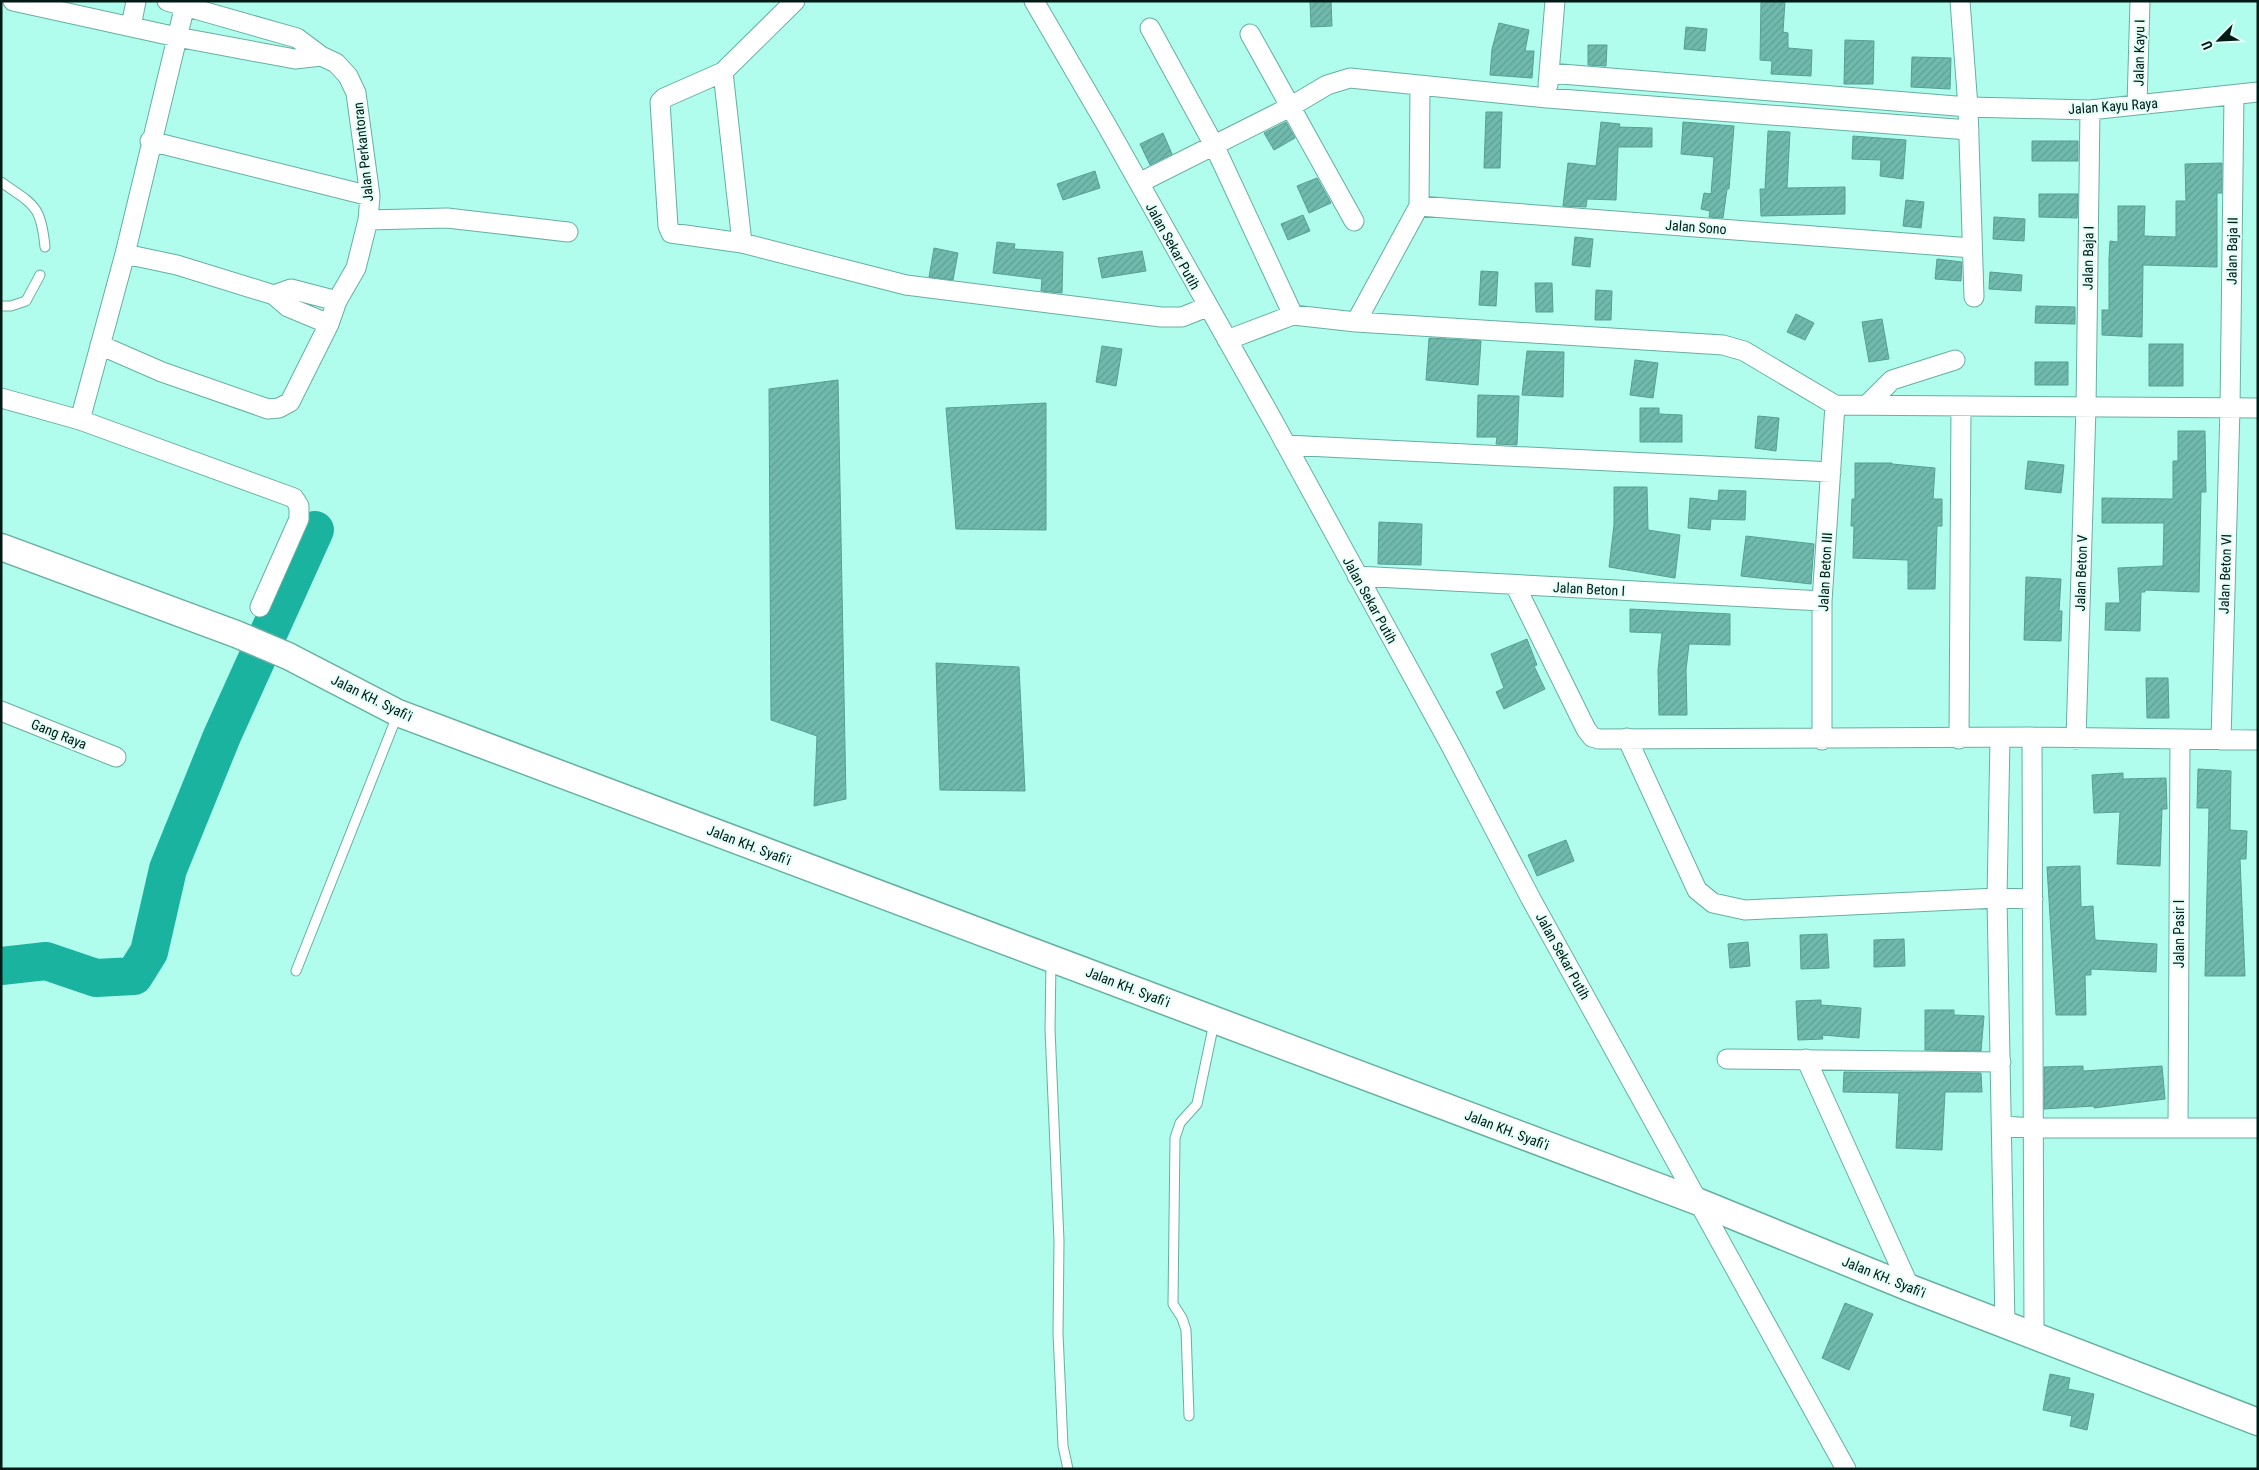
<svg xmlns="http://www.w3.org/2000/svg" width="2259" height="1470" font-family="'Roboto Condensed',sans-serif">
<defs>
<pattern id="building-hatch" width="6" height="6" patternUnits="userSpaceOnUse" patternTransform="scale(1.25)"><rect width="6" height="6" fill="#70baad"/><path d="M-1 1l2-2M0 6l6-6M5 7l2-2" fill="none" stroke="#5f9f94"/></pattern>
</defs>
<rect width="100%" height="100%" fill="#b0fced"/>
<g fill="none" stroke-linecap="round" stroke-linejoin="round">
<path stroke="#1ab3a0" stroke-width="38" d="M1 966 46 961 96 978 134 976 149 952 168 869 222 736 315 530"/>
</g>
<path fill="url(#building-hatch)" stroke="#56a093" d="M1310 1H1331L1332 26 1311 27Z
M1761 1H1785L1783 32 1788 33V48L1812 50 1811 76 1771 74 1772 61 1760 60Z
M1499 23 1529 30 1525 51H1534L1532 78 1490 75 1492 49Z
M1686 27 1707 29 1705 51 1684 49Z
M1845 40 1874 41 1873 84H1844Z
M1588 45H1607L1606 66 1588 65Z
M1912 57 1951 58 1950 89 1911 87Z
M1486 112H1502L1500 168H1484Z
M1286 122 1295 138 1274 150 1264 133Z
M1601 122 1620 124 1619 127 1652 128V147H1618L1616 200 1587 199 1586 207 1563 206 1568 163 1596 166Z
M1683 122 1734 126 1729 189H1727L1723 218 1709 217 1710 211 1701 209 1704 193 1711 194 1714 157 1681 154Z
M1768 131 1790 132 1787 188 1845 187V214L1761 216 1760 189H1765Z
M1163 133 1172 154 1150 165 1140 144Z
M1853 136 1906 140 1903 179 1880 176 1881 160 1852 159Z
M2032 141H2078V161H2032Z
M2222 163V193H2217V267L2143 265 2142 337 2102 335V310H2109V259L2110 241 2118 242V206H2145L2144 236 2176 237V201H2186L2185 164Z
M1095 171 1100 188 1063 200 1057 184Z
M1317 178 1331 203 1309 213 1297 186Z
M2039 194H2078L2077 218 2039 217Z
M1906 200 1924 202 1921 228 1903 226Z
M1303 215 1310 231 1288 240 1281 224Z
M1994 217 2025 219 2024 241 1993 239Z
M1575 237 1593 239 1590 267 1572 265Z
M997 242 1015 244 1014 249 1063 252 1062 293 1041 291 1042 279 993 273Z
M934 248 958 253 953 280 929 277Z
M1142 251 1146 271 1102 278 1098 258Z
M1937 259 1962 262 1961 281 1935 279Z
M1481 271 1498 272 1496 306 1479 305Z
M1990 272 2022 275 2021 291 1989 289Z
M1535 283H1552L1553 312H1536Z
M1596 290 1612 291 1611 320H1595Z
M2036 306 2075 307V324L2035 323Z
M1796 314 1814 323 1805 340 1787 332Z
M1882 319 1889 359 1869 362 1862 322Z
M1429 338 1481 341 1478 385 1426 380Z
M2149 344H2183V386H2149Z
M1102 346 1122 349 1116 386 1096 382Z
M1527 351 1564 352 1563 397 1522 395Z
M1635 360 1658 363 1653 398 1630 395Z
M2035 362H2068V385H2035Z
M838 380 846 799 814 806 817 736 771 720 769 389Z
M1478 395 1519 396 1517 445 1496 444 1497 437H1477Z
M1046 403V530L956 529 946 408Z
M1640 408H1659V414L1682 415V442H1640Z
M1758 416 1779 418 1776 451 1755 448Z
M2178 431H2205L2206 492H2201L2199 592 2145 590V592H2141L2140 631 2105 630 2106 603H2120L2118 568 2163 566 2164 523H2102V498L2173 499V461H2178Z
M2028 461 2064 465 2061 493 2025 489Z
M1855 463H1892V464L1935 468 1933 499H1942V526H1937L1935 589H1908V560L1853 558 1854 526H1851L1852 499H1855Z
M1614 487H1647L1648 530 1680 535 1675 578 1609 567 1614 525Z
M1719 490 1746 491 1745 520 1711 519 1710 530 1688 528 1690 498 1718 501Z
M1379 522 1422 524 1421 565 1378 564Z
M1746 536 1814 544 1811 584 1741 576Z
M2026 577 2061 579 2059 611H2062L2061 641 2024 640Z
M1630 609 1730 614V645L1689 644 1686 670 1687 715H1659L1658 670 1662 633 1630 632Z
M1527 639 1537 665 1534 666 1545 689 1504 709 1496 692 1504 688 1491 654Z
M936 663 1019 667 1025 791 940 790Z
M2146 678H2168L2169 718H2147Z
M2198 769 2231 771 2230 830 2247 831 2246 859H2240L2245 976H2205L2209 808H2197Z
M2123 773V779L2166 778 2167 809H2162L2160 866 2117 864 2120 812 2094 813 2092 775Z
M1566 840 1574 861 1537 876 1528 855Z
M2080 866 2081 907 2093 906 2095 940 2157 944 2156 972 2091 969V975H2085L2086 1015H2056L2047 867Z
M1827 934 1829 968 1801 969 1800 935Z
M1904 939 1905 966 1874 967V940Z
M1748 942 1750 966 1730 968 1728 944Z
M1821 1000V1005L1861 1008 1859 1038 1822 1035 1823 1039 1798 1040 1796 1001Z
M1925 1010H1954V1015L1984 1016 1981 1051 1925 1050Z
M2083 1066V1071L2162 1066 2165 1099 2094 1108V1106L2044 1109V1067Z
M1844 1072 1981 1073 1982 1092H1945L1942 1150 1896 1148 1899 1093 1843 1092Z
M1845 1303 1873 1314 1849 1370 1822 1358Z
M2050 1374 2070 1378 2068 1389 2094 1394 2087 1430 2070 1426 2072 1416 2043 1410Z"/>
<g fill="none" stroke-linecap="round" stroke-linejoin="round">
<g stroke="#66afa2" stroke-width="11">
<path id="lane" d="M1 182C34 205 41 205 45 247
M1 306H11L26 301 40 275
M1051 961 1050 1029 1059 1241 1058 1333 1063 1446 1068 1469
M296 971 397 716
M1189 1416 1186 1330 1182 1318 1173 1304 1175 1138 1180 1123 1197 1104 1214 1023"/>
</g>
<g stroke="#66afa2" stroke-width="21">
<path id="street" d="M13 1 177 37 295 59 321 56
M795 1 723 72 664 98 660 102 668 226 671 233 742 243 906 285 1161 317H1182L1207 307
M1034 1 1107 126 1272 419 1451 746 1531 899 1846 1469
M1960 1 1968 107 1974 297
M131 27 136 1
M1150 28 1214 145 1293 315
M1250 34 1354 221
M723 72 742 243
M1549 73 1968 107 2090 110 2258 92
M1548 85 1555 1
M2137 105 2140 1
M150 141 370 196
M1139 183 1290 107 1327 85 1350 78 1547 98 1969 130
M1419 206 1972 248
M368 220 447 218 568 232
M125 254 177 265 274 295 288 307 329 324
M274 295 291 289 337 301
M1356 322 1419 206 1420 86
M1227 340 1293 315 1356 322 1723 345 1744 351 1835 405 2258 408
M100 345 162 372 268 409 279 408 290 402 329 324 337 301 356 268 368 220 370 196 356 93 348 76 336 63 321 56 297 38 167 1
M1 398 80 420 294 498 299 506V519L260 607
M1867 405 1892 380 1955 360
M80 420 125 254 185 5
M1286 445 1831 472
M1357 576 1822 601
M1515 585 1586 729 1592 737 1599 739 2032 737 2258 740
M1 711 116 757
M2032 737 2034 1336
M1627 738 1697 890 1713 903 1745 910 1997 898 2033 899
M2000 738 1997 898 2005 1325
M1959 739 1961 406
M2076 739 2086 407 2090 110
M1822 740V601L1835 405
M2221 740 2230 408 2234 95
M1727 1059 2001 1062
M1806 1059 1910 1288
M2003 1126 2033 1128H2258
M2178 1128 2180 740"/>
</g>
<g stroke="#66afa2" stroke-width="29">
<path id="secondary" d="M1 547 236 634 288 656 398 713 1699 1202 1910 1288 2258 1422"/>
</g>
<use href="#lane" stroke="#fff" stroke-width="9"/>
<use href="#street" stroke="#fff" stroke-width="19"/>
<use href="#secondary" stroke="#fff" stroke-width="26"/>
</g>
<g text-anchor="middle" stroke-width="4" stroke-linejoin="round" paint-order="stroke">
<g font-size="14" fill="#001a15" stroke="#e2fff8">
<text transform="translate(2139 53) rotate(-89)" y="5">Jalan Kayu I</text>
<text transform="translate(2113 106) rotate(-4)" y="5">Jalan Kayu Raya</text>
<text transform="translate(363 152) rotate(-96)" y="5">Jalan Perkantoran</text>
<text transform="translate(1696 227) rotate(4)" y="5">Jalan Sono</text>
<text transform="translate(1173 246) rotate(61)" y="5">Jalan Sekar Putih</text>
<text transform="translate(2232 251) rotate(-89)" y="5">Jalan Baja II</text>
<text transform="translate(2088 258) rotate(-89)" y="5">Jalan Baja I</text>
<text transform="translate(1825 572) rotate(-87)" y="5">Jalan Beton III</text>
<text transform="translate(2081 573) rotate(-88)" y="5">Jalan Beton V</text>
<text transform="translate(2225 574) rotate(-88)" y="5">Jalan Beton VI</text>
<text transform="translate(1589 589) rotate(3)" y="5">Jalan Beton I</text>
<text transform="translate(1370 600) rotate(61)" y="5">Jalan Sekar Putih</text>
<text transform="translate(372 698) rotate(26)" y="5">Jalan KH. Syafi'i</text>
<text transform="translate(59 734) rotate(22)" y="5">Gang Raya</text>
<text transform="translate(749 845) rotate(21)" y="5">Jalan KH. Syafi'i</text>
<text transform="translate(2179 934) rotate(-90)" y="5">Jalan Pasir I</text>
<text transform="translate(1563 956) rotate(61)" y="5">Jalan Sekar Putih</text>
<text transform="translate(1128 987) rotate(21)" y="5">Jalan KH. Syafi'i</text>
<text transform="translate(1507 1130) rotate(21)" y="5">Jalan KH. Syafi'i</text>
<text transform="translate(1884 1277) rotate(22)" y="5">Jalan KH. Syafi'i</text>
</g>
</g>
<rect width="2259" height="1470" fill="none" stroke="#001a15" stroke-width="5"/>
<g transform="translate(2219 40) rotate(246)" stroke="#e2fff8" stroke-width="4" paint-order="stroke">
<path d="M0-4L9 19L0 12L-9 19Z" fill="#001a15"/>
<text y="-8" font-size="14" font-weight="bold" text-anchor="middle" fill="#001a15">U</text>
</g>
</svg>
